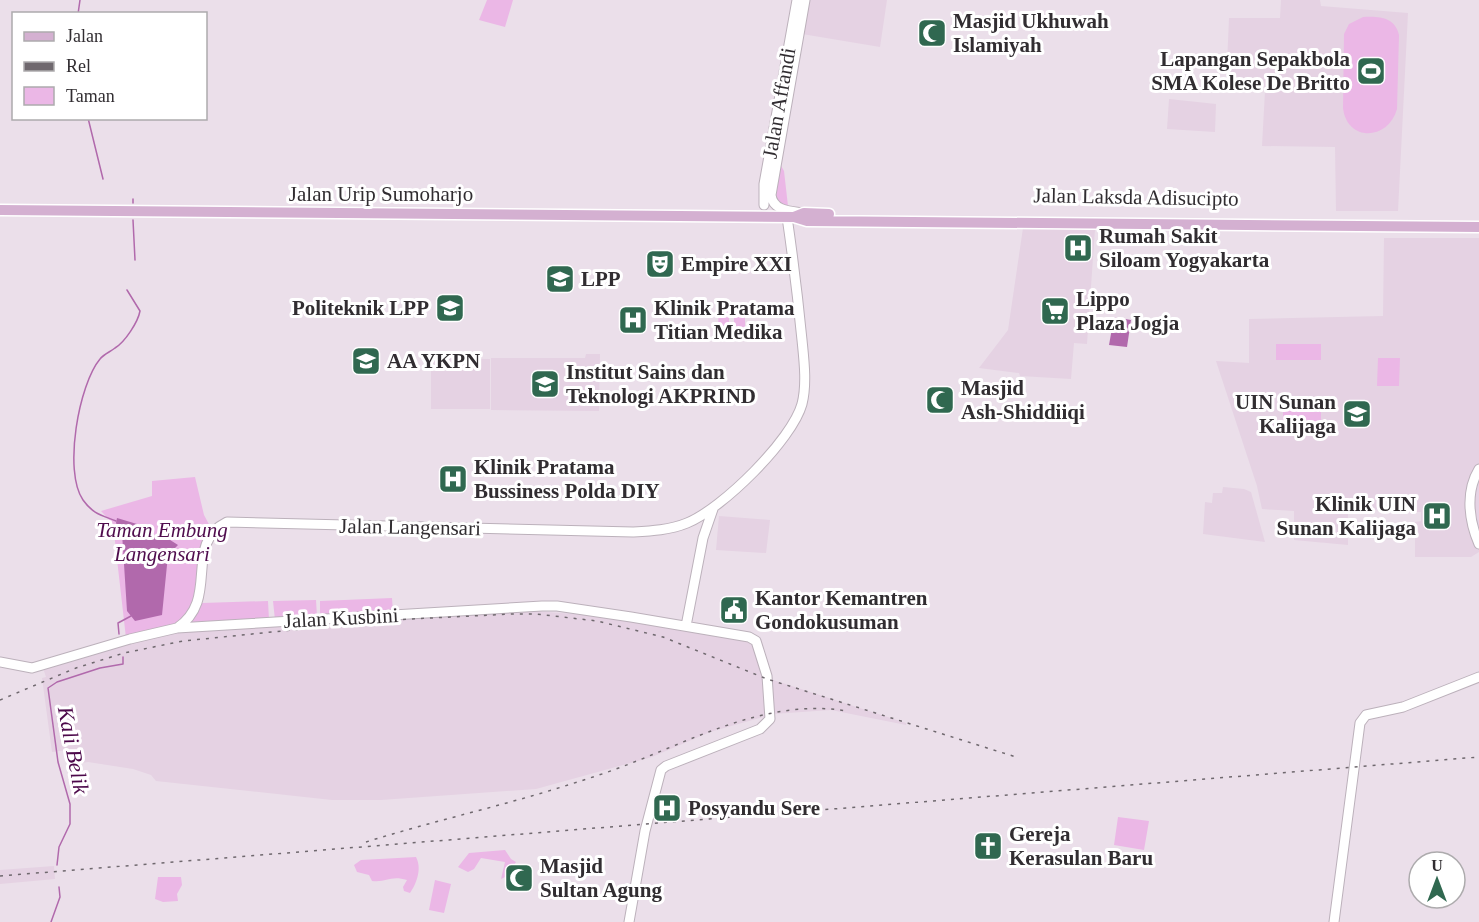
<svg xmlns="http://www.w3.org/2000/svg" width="1479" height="922" font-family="'Times New Roman',serif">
<rect width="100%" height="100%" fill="#ebdfea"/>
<path fill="#e5d2e3" d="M808 0H887L880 47 802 34Z
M1281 0H1320L1321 6 1408 13 1398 211H1336L1335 147 1262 146 1265 91 1226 88 1229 18H1280Z
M1169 99 1216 104 1215 132 1167 129Z
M1023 228 1095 229 1087 344 1074 343 1071 379 1020 376 1019 373 979 368 1008 330Z
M1384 238H1479V552L1471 557H1415V522L1421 521V512H1406L1405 509 1348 510V545L1294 540V511L1262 509 1257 486 1216 361 1249 363V319L1383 316Z
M586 354H600L599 411 491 410V358H585Z
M431 358 490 359V409H431Z
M1223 487 1244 489 1251 492 1265 542 1203 534 1205 502 1212 503 1213 493H1222Z
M719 516 770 520 766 553 716 550Z
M521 610 627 618 746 640 755 646 762 671 767 716 710 732 652 757 536 789 381 800H332L156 781 151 775 133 769 88 762 69 765 67 750 52 752 42 678 46 677 43 668 118 645 177 631Z
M770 679 906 723V725L831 710 773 714Z
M54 866 55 879 0 884V870Z"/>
<path fill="#ebb7e6" d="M487 0H513L505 27 479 20Z
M1363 17C1379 16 1395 17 1399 35L1397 109C1388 141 1347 142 1343 108L1344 34 1349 24Z
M779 162 784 171 788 206H781L773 198Z
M719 305 729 306V328H718Z
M734 305H745V327H734Z
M1276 344H1321V360H1276Z
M1378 358H1400L1399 386H1377Z
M1283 408 1321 410V426L1283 425Z
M195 477 204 515 212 530 189 617 174 628 126 638 113 524 101 511 152 496V481Z
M392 598 393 612 320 617V601Z
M316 600 317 617 275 620 273 601Z
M268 601 269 620 190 625 202 603Z
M1118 817 1149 821 1144 850 1114 845Z
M505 850 511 859 516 862 507 876 501 879 505 862 481 858 474 869 468 872 458 867 469 853Z
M416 857C422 868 417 883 410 893L404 891 403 887 407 880C390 875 386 883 372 881L369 875 357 872 354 865 361 860Z
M158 877H181L182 885 177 894 178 901 163 902 155 899Z
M435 880 451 884 444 913 429 910Z"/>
<path fill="#b169ac" d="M1114 317 1131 320 1127 347 1109 345Z
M117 518 137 524 148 536 156 537 160 525 165 524 168 526 167 538 178 545 168 555 162 615 135 621 127 611 122 533 116 523Z"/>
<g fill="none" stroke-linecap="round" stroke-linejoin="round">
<path stroke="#b169ac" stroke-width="1.5" d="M78 14 80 0
M88 118 103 179
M133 199V203
M133 220 135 260
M116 521C101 515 93 514 83 500 63 471 79 384 100 359 104 354 110 352 115 348 125 342 138 322 140 311L127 290
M119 634 118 623 131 616
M57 865 59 847 70 824V804L58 762 48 688 57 682 100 668 123 664V657
M51 922 60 897 59 887"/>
<g stroke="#bcb1bb" stroke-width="11">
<path id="secondary" d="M764 205V184L797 0
M804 213C790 211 773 211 771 195L805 0
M1479 469C1465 492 1469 521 1479 544
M686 626 703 538 713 509
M177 628C221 599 182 544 227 522L633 532C651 531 670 530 687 523 722 509 792 440 802 404 807 384 804 360 802 340 798 299 793 258 787 217
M0 662 32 668 130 639 177 628 542 606H557L631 617 749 637 756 641 767 676 770 719 760 729 666 766 661 770 645 831 629 922
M1334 922 1360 723 1366 715 1403 707 1479 677"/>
</g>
<g stroke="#fff" stroke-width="13">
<path id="primary" d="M0 210 794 217 807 221 1479 227
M794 217 804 213 829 214"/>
</g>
<use href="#secondary" stroke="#fff" stroke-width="9"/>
<use href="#primary" stroke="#d4b0d1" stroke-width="10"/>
<path stroke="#6f686e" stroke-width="1.5" stroke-dasharray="3 6" stroke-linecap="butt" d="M0 700 76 668 124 653 183 641 391 620 512 614H536L597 621 663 637 767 679 1016 757
M366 842C433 821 502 806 568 785 587 779 606 773 624 766 695 739 768 698 847 711
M0 876 1479 757"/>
</g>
<defs>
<g id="mosque-square" transform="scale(1.5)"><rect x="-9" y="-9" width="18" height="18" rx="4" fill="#306850" stroke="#fff"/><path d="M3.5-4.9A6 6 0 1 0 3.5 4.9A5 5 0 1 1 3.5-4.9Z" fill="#fff"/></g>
<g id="stadium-square" transform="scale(1.5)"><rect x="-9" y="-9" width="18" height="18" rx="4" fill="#306850" stroke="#fff"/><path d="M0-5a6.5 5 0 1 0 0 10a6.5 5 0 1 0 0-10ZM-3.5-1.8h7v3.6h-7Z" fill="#fff"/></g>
<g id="hospital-square" transform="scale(1.5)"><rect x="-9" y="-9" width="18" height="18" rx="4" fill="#306850" stroke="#fff"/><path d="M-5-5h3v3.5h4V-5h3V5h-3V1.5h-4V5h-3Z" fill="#fff"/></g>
<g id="theatre-square" transform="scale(1.5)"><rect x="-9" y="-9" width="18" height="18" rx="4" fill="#306850" stroke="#fff"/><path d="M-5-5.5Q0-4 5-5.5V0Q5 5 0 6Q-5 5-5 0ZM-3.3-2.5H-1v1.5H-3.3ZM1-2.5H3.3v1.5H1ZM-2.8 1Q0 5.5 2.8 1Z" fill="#fff"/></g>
<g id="university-square" transform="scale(1.5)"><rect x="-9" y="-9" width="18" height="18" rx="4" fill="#306850" stroke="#fff"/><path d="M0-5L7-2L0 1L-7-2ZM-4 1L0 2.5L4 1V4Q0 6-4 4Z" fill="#fff"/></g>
<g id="supermarket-square" transform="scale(1.5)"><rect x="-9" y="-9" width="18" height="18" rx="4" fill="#306850" stroke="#fff"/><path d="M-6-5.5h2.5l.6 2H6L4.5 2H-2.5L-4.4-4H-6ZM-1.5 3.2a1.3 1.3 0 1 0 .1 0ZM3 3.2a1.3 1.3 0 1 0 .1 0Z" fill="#fff"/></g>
<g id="civic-square" transform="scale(1.5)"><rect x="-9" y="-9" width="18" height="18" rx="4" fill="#306850" stroke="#fff"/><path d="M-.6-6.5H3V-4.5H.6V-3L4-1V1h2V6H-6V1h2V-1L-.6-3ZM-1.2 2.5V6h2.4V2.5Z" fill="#fff"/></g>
<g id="church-square" transform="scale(1.5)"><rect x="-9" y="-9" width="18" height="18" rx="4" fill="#306850" stroke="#fff"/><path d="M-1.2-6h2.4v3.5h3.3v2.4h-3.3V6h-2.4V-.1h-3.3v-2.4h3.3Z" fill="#fff"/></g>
</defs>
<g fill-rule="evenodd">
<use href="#mosque-square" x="932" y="33"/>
<use href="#stadium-square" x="1371" y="71"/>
<use href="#hospital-square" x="1078" y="248"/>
<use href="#theatre-square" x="660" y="264"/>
<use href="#university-square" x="560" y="279"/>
<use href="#university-square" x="450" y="308"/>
<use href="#supermarket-square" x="1055" y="311"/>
<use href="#hospital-square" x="633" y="320"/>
<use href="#university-square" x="366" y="361"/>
<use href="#university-square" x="545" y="384"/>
<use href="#mosque-square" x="940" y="400"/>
<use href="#university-square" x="1357" y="414"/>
<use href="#hospital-square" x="453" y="479"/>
<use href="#hospital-square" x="1437" y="516"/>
<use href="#civic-square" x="734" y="610"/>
<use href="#hospital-square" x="667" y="808"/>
<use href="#church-square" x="988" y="846"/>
<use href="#mosque-square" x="519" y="878"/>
</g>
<g text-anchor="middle" stroke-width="6" stroke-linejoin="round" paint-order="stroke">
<g font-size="21" font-weight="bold" fill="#312d31" stroke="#fff" text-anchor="start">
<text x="953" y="28">Masjid Ukhuwah<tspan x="953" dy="24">Islamiyah</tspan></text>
<text x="1350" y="66" text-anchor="end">Lapangan Sepakbola<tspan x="1350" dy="24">SMA Kolese De Britto</tspan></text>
<text x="1099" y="243">Rumah Sakit<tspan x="1099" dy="24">Siloam Yogyakarta</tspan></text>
<text x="681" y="271">Empire XXI</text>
<text x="581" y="286">LPP</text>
<text x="1076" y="306">Lippo<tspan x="1076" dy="24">Plaza Jogja</tspan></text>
<text x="429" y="315" text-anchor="end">Politeknik LPP</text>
<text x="654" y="315">Klinik Pratama<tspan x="654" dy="24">Titian Medika</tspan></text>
<text x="387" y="368">AA YKPN</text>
<text x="566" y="379">Institut Sains dan<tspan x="566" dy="24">Teknologi AKPRIND</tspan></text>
<text x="961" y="395">Masjid<tspan x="961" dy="24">Ash-Shiddiiqi</tspan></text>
<text x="1336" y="409" text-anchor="end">UIN Sunan<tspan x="1336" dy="24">Kalijaga</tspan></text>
<text x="474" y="474">Klinik Pratama<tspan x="474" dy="24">Bussiness Polda DIY</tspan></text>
<text x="1416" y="511" text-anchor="end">Klinik UIN<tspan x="1416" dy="24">Sunan Kalijaga</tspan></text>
<text x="755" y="605">Kantor Kemantren<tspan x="755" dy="24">Gondokusuman</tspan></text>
<text x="688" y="815">Posyandu Sere</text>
<text x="1009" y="841">Gereja<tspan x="1009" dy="24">Kerasulan Baru</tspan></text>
<text x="540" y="873">Masjid<tspan x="540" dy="24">Sultan Agung</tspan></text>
</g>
<g font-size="21" fill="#312d31" stroke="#fff">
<text transform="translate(779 103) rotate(-80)" y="7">Jalan Affandi</text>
<text x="381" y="201">Jalan Urip Sumoharjo</text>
<text transform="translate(1136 197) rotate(1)" y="7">Jalan Laksda Adisucipto</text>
<text transform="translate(410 527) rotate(1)" y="7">Jalan Langensari</text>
<text transform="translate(341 618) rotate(-3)" y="7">Jalan Kusbini</text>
</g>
<g font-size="21" font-style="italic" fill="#500d4e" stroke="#fff">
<text x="162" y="537">Taman Embung<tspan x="162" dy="24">Langensari</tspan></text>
</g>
<g font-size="22" font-style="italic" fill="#4c084a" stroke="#fff">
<text transform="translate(74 750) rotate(79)" y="8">Kali Belik</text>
</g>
</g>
<rect x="12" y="12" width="195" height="108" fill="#ffffff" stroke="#adabad" stroke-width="1.5"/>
<rect x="24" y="32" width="30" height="9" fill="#d4b0d1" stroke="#adabad" stroke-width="1.5"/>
<text x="66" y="42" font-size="18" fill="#312d31">Jalan</text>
<rect x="24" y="62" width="30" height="9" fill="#6f686e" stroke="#adabad" stroke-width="1.5"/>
<text x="66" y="72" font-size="18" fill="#312d31">Rel</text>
<rect x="24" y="87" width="30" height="18" fill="#ebb7e6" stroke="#adabad" stroke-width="1.5"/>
<text x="66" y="102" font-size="18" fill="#312d31">Taman</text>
<g transform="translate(1437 880)"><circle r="28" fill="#ffffff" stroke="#adabad" stroke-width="1.5"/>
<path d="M0-4.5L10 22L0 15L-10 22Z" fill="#306850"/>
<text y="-9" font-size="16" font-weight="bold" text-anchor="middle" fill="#312d31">U</text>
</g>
</svg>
